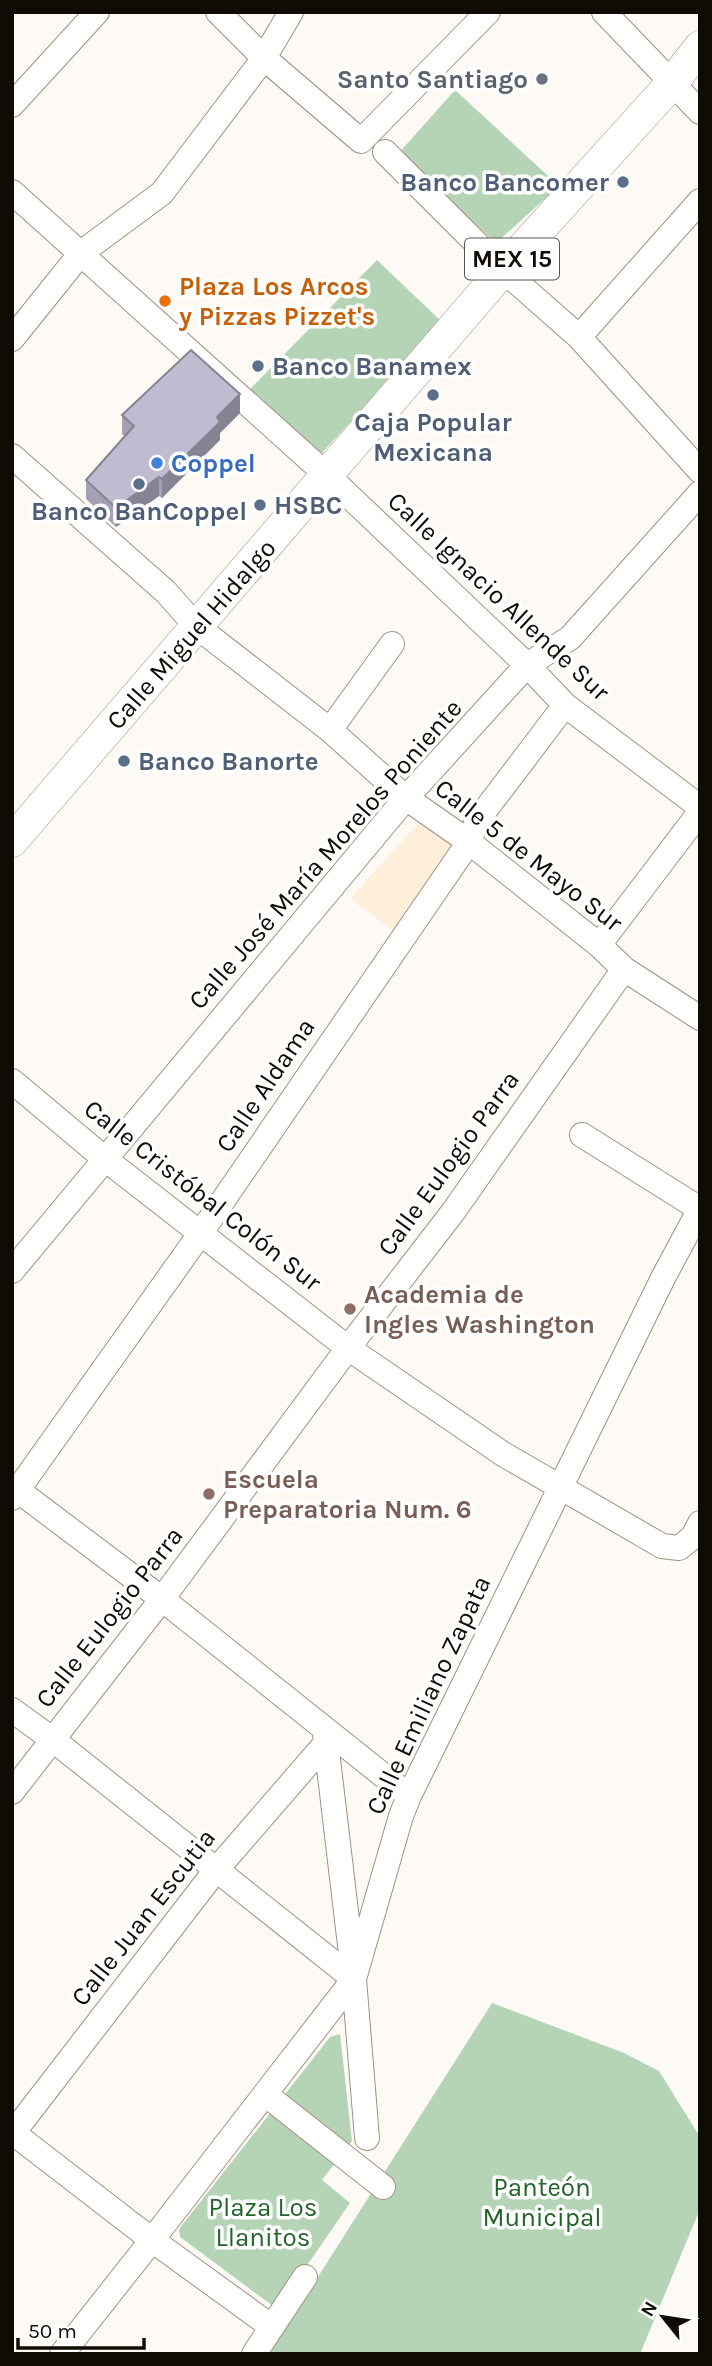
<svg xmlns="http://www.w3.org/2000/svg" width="712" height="2366" font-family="Karla,sans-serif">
<rect width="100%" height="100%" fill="#fdfaf6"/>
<path fill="#feeeda" d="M422 819 460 848 401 936 350 899Z"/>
<path fill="#b5d3b5" d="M455 90 559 186 496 243 398 154Z
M377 260 442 322 321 454 249 390Z
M492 2003 624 2053 659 2071 700 2137V2209L640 2354H269Z
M340 2034 352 2141 322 2180 350 2203 277 2309 180 2237 179 2229 330 2037Z"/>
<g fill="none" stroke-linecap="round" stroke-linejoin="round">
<g stroke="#9f9180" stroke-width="26">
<path id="minor" d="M218 12 264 58 361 141 488 12
M604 12 700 112
M12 105 97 12
M385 152 503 270 579 337 700 471
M12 192 328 476 527 665 565 705 700 807
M579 337 700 201
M12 339 81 253 162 193 264 58 291 12
M12 456 166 592 196 626 330 730 406 798 469 842 599 945 624 969 700 1018
M330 730 392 644
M599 945 700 812
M12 1081 105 1159 348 1348 503 1454 662 1546 679 1548 693 1537 700 1523
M582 1135 700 1209
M12 1271 406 798 527 665 570 638 700 493
M12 1486 162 1599 409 1796
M12 1498 200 1234 469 842 477 821 565 705
M12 1710 52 1739 354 1979
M325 1734 354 1979 367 2138
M12 1792 162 1599 348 1348 453 1212 624 969
M265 2094 383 2187
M12 2132 152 2240 272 2327
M13 2133 216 1870 326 1743
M62 2354 152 2240 354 1979 401 1816 409 1796 663 1278 700 1209
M254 2354 305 2277"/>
</g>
<g stroke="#9f9180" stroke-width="33">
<path id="major" d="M12 841 503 270 672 83 700 47"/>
</g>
<use href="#minor" stroke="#fff" stroke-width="24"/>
<use href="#major" stroke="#fff" stroke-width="32"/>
</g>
<path fill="#a4a1b4" d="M240 413 220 433V440L162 498 159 496 116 527 86 499V480L125 437 122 434V415Z"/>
<path fill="#868392" d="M240 394V413L220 433V440L162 498V479L217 417Z
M159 477V496L116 527V508Z"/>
<path fill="#bfbbd1" stroke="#868392" stroke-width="2" d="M191 350 240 394 217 417 220 422 162 479 159 477 116 508 86 480 134 426 122 415Z"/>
<circle fill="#6b7280" stroke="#fff" stroke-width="2.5" cx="542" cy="79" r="7"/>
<g fill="#5c6f8a" stroke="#fff" stroke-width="2.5">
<circle cx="623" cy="182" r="7"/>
<circle cx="258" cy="366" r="7"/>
<circle cx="433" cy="395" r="7"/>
<circle cx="139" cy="484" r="7"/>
<circle cx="260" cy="505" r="7"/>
<circle cx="124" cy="761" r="7"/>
</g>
<circle fill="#e8710a" stroke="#fff" stroke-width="2.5" cx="165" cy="301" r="7"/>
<circle fill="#3f7fe0" stroke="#fff" stroke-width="2.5" cx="157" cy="463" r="7"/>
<g fill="#8d6e63" stroke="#fff" stroke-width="2.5">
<circle cx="350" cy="1309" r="7"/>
<circle cx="209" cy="1494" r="7"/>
</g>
<g text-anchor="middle" stroke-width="7" stroke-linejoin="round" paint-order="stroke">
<rect fill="#fff" stroke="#575450" stroke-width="2" x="465" y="238.5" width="94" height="41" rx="5"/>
<g font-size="24" font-weight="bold" fill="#0f0b05">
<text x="512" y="267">MEX 15</text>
</g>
<g font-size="26" font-weight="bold" fill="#5b616d" stroke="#fff" text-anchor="end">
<text x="528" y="88">Santo Santiago</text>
</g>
<g font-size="26" font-weight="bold" fill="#4e5e75" stroke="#fff" text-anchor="start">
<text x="609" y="191" text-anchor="end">Banco Bancomer</text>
<text x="272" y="375">Banco Banamex</text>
<text x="433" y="431" text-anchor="middle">Caja Popular<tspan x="433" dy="30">Mexicana</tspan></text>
<text x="274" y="514">HSBC</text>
<text x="139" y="520" text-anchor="middle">Banco BanCoppel</text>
<text x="138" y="770">Banco Banorte</text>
</g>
<g font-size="26" font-weight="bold" fill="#c56008" stroke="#fff" text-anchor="start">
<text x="179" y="295">Plaza Los Arcos<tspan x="179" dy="30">y Pizzas Pizzet's</tspan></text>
</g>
<g font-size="26" font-weight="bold" fill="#366cbe" stroke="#fff" text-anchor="start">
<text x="171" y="472">Coppel</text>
</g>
<g font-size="26" fill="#0f0b05" stroke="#fff">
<text transform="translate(499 596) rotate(43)" y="9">Calle Ignacio Allende Sur</text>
<text transform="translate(191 634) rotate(-49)" y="9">Calle Miguel Hidalgo</text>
<text transform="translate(325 854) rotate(-49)" y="9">Calle José María Morelos Poniente</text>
<text transform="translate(529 855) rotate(38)" y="9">Calle 5 de Mayo Sur</text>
<text transform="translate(265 1085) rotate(-56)" y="9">Calle Aldama</text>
<text transform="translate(448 1163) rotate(-54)" y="9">Calle Eulogio Parra</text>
<text transform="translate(203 1195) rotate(38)" y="9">Calle Cristóbal Colón Sur</text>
<text transform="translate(109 1617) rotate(-52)" y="9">Calle Eulogio Parra</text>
<text transform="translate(428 1695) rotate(-65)" y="9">Calle Emiliano Zapata</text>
<text transform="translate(143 1917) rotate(-52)" y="9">Calle Juan Escutia</text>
</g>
<g font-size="26" font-weight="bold" fill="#785e54" stroke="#fff" text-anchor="start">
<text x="364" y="1303">Academia de<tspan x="364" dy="30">Ingles Washington</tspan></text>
<text x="223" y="1488">Escuela<tspan x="223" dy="30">Preparatoria Num. 6</tspan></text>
</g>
<g font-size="26" fill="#236428" stroke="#fff">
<text x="542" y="2196">Panteón<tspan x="542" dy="30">Municipal</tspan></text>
<text x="263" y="2216">Plaza Los<tspan x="263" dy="30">Llanitos</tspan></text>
</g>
</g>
<rect width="712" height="2366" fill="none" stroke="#0f0b05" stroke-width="28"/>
<g transform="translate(663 2317) rotate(300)" stroke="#ffffff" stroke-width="5" paint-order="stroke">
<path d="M0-5L12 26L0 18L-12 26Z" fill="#0f0b05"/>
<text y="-10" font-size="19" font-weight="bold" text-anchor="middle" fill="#0f0b05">N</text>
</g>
<path d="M18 2338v10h126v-10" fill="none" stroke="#0f0b05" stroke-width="3.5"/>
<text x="28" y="2338" font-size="21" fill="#0f0b05" stroke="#ffffff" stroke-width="5" paint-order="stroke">50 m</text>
</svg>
